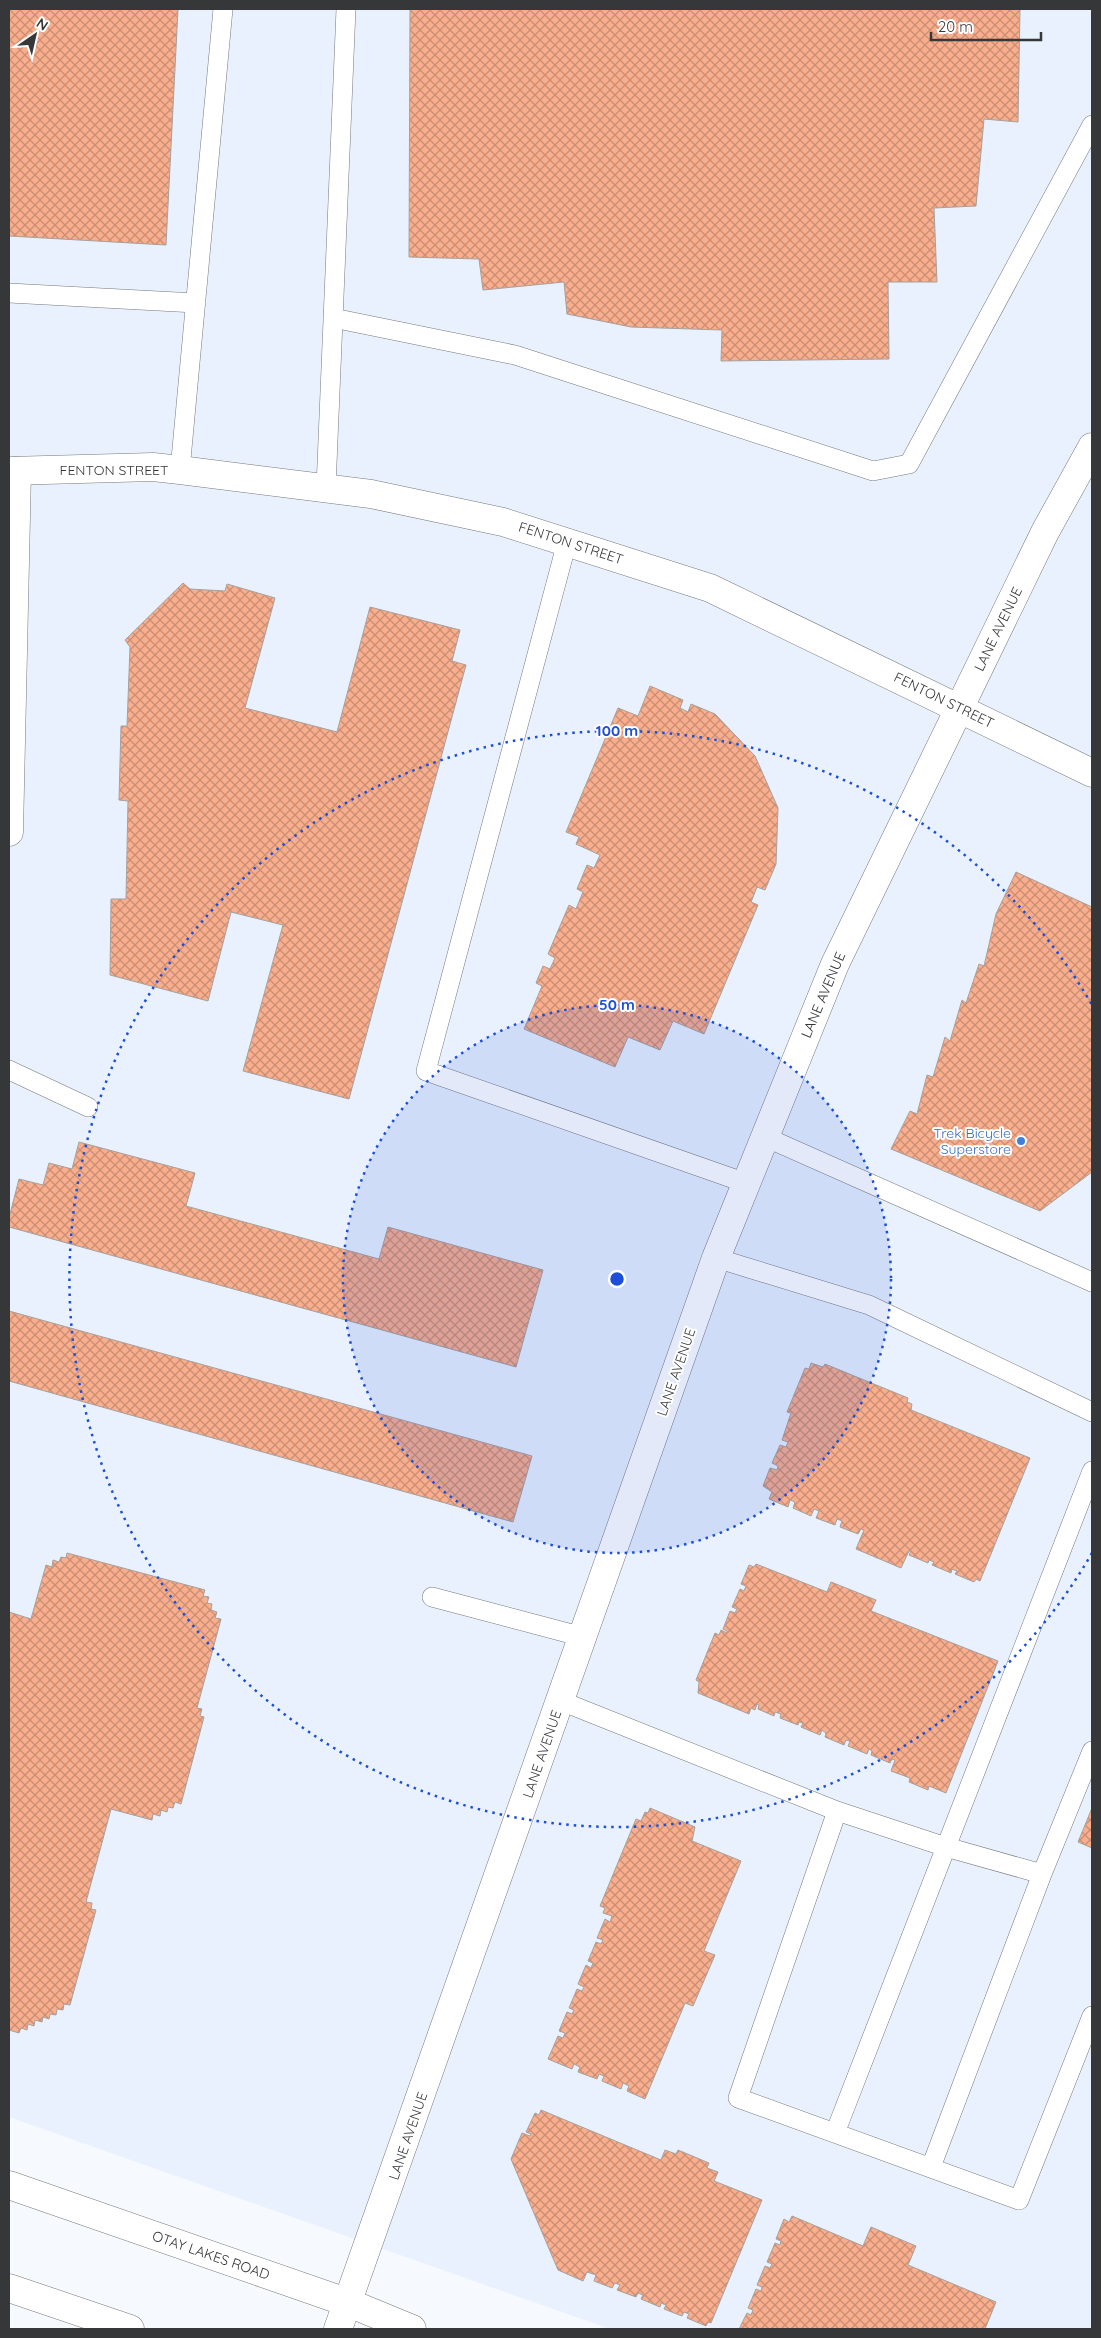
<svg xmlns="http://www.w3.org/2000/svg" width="1101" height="2338" font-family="Quicksand,sans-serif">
<defs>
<pattern id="building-cross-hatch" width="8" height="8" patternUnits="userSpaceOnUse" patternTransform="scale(1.25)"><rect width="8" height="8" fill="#f9ae8d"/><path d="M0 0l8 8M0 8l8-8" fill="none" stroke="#ca8e74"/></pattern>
</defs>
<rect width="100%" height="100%" fill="#f6fafe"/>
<path fill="#e8f1fd" d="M9 9H1092V2329H610L9 2117Z"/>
<path fill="url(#building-cross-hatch)" stroke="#a7a09d" d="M9 9H178L166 245 9 236Z
M410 9H1020L1018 122 984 119 976 206 934 208 937 282H888L889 359 721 361 722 330 631 327 567 314 564 282 483 290 479 259 409 257Z
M183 583 190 589 225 591 227 584 275 598 245 708 337 732 370 607 460 630 452 661 466 665 349 1099 243 1071 283 925 231 912 208 1001 110 975 111 899H126L128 801 119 800 121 726H127L130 647 125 640Z
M650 686 683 700 680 708 688 712 691 704 715 714 755 756 778 808 776 864 765 890 757 887 751 902 758 905 704 1034 673 1021 660 1050 628 1037 615 1067 524 1029 542 986 536 983 543 966 550 969 555 958 548 954 569 905 576 909 583 892 577 889 587 865 594 868 600 855 576 844 579 837 566 832 618 708 638 716Z
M1016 872 1092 907V1172L1040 1211 891 1149 910 1111 917 1114 927 1075 933 1077 945 1037 950 1041 962 1000 966 1003 979 964 984 966 996 914Z
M79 1142 195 1173 186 1206 379 1259 388 1227 543 1270 516 1367 9 1227V1218L19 1179 43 1185 49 1163 72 1169Z
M9 1311 532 1456 513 1522 9 1381Z
M811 1363 823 1367 825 1364 908 1398 907 1402 912 1404 911 1410 1030 1458 980 1581 976 1579 974 1582 955 1574 957 1571 952 1569 951 1573 932 1565 934 1562 929 1560 928 1563 909 1555 911 1551H909L901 1568 856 1549 864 1530 861 1529 858 1534 840 1527 842 1521 837 1519 835 1525 816 1518 819 1511 814 1509 811 1516 793 1508 795 1502 790 1500 788 1507 769 1499 772 1492 763 1486 770 1468 777 1470 778 1466 772 1463 780 1445 786 1447 788 1442 782 1440 791 1413 787 1412 805 1368 809 1369Z
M67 1553 205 1590 203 1596 209 1597 207 1603 212 1604 211 1610 217 1612 215 1618 221 1619 197 1708 202 1709 200 1716 204 1717 181 1804 175 1802 173 1808 168 1807 167 1812 161 1810 160 1816 153 1814 152 1820 111 1809 86 1902 92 1903 91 1909 96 1910 70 2005 64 2004 63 2010 57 2009 56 2015 50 2014 49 2019 43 2017 42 2022 35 2020 34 2026 28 2024 27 2030 21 2028 19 2033 9 2030V1612L31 1619 46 1565 52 1567 53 1560 59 1562 61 1557 66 1558Z
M756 1564 827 1592 831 1582 876 1600 871 1611 998 1661 946 1793 929 1786 928 1790 909 1782 910 1778 891 1771 895 1760 892 1759 890 1763 871 1755 872 1751 869 1749 867 1754 848 1746 850 1741 846 1740 844 1745 825 1737 826 1733 822 1730 820 1735 801 1727 803 1723 799 1722 798 1725 780 1718 781 1714 775 1712 774 1716 758 1709 759 1705 757 1704 755 1710 751 1708 749 1714 698 1693 699 1682 696 1680 715 1633 719 1635 721 1630 727 1633V1631L723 1629 730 1611 735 1613 737 1609 732 1607 740 1589 744 1591 746 1586 741 1584 749 1565 754 1567Z
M650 1808 695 1827 692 1841 741 1861 704 1951 715 1955 693 2006 685 2003 645 2099 627 2091 629 2086 623 2083 621 2089 602 2081 604 2076 599 2074 597 2079 578 2072 580 2067 574 2064 572 2069 548 2059 558 2036 563 2038 565 2033 559 2031 567 2012 572 2014 574 2010 569 2008 577 1989 582 1991 584 1987 578 1984 586 1965 591 1968 593 1963 588 1961 596 1942 601 1944 603 1940 597 1938 605 1919 610 1922 612 1916 603 1913 605 1908 600 1906 636 1819 641 1821 645 1812 648 1813Z
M1092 1808V1848L1078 1842Z
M541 2110 661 2160 665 2150 676 2154 678 2150 709 2163 707 2168 718 2172 714 2181 762 2200 711 2323 708 2322 706 2326 687 2318 689 2314 684 2312 682 2316 664 2309 666 2305 661 2303 660 2307 641 2299 643 2295 638 2293 636 2297 617 2290 620 2285 615 2283 612 2288 594 2281 596 2275 587 2272 583 2281 558 2270 511 2159 522 2133 530 2136 531 2134 526 2132 535 2113 539 2115Z
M792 2216 863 2246 871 2227 916 2246 908 2265 996 2302 985 2329H739L747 2313 751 2315 753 2310 748 2308 756 2289 761 2291 762 2287 757 2285 765 2266 770 2268 772 2264 767 2262 775 2243 780 2245 781 2241 776 2239 784 2219 789 2222Z"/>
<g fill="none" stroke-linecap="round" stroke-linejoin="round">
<g stroke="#76797e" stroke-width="20">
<path id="lane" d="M9 293 196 303
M333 318 515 355 873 471 909 464 1092 125
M180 470 223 9
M326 488 346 9
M567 542 426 1071 746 1183
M9 1070 88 1107
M765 1137 1092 1282
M716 1258 869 1305 1092 1412
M432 1597 583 1637
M561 1701 837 1811 738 2098 1019 2200 1092 2016
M837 1811 946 1847 1042 1874 1092 1751
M835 2133 1092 1471
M931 2167 1042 1874"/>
</g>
<g stroke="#76797e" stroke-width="29">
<path id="street" d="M9 832 17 471"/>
</g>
<g stroke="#76797e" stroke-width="29">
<path id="secondary" d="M9 471 153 467 180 470 371 494 503 522 710 588 1092 773
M338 2329 716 1258 835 964 1045 532 1092 447"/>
</g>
<g stroke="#76797e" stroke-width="29">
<path id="primary" d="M9 2185 349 2303 412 2329
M9 2288 130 2329"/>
</g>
<use href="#lane" stroke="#fff" stroke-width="19"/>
<use href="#street" stroke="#fff" stroke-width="28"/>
<use href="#secondary" stroke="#fff" stroke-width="28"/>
<use href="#primary" stroke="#fff" stroke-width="28"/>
</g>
<circle cx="617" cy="1279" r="274" fill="#1d4ed8" fill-opacity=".12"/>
<g fill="none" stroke="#1d4ed8" stroke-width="2.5" stroke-dasharray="2.5 5">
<circle cx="617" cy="1279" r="274"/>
<path d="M1092 1553A548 548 0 1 1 1092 1005"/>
</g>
<circle fill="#3f7fe0" stroke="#fff" stroke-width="2" cx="1021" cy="1141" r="5"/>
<g text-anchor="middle" stroke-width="4" stroke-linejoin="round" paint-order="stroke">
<g font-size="14" fill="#353739" stroke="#fff">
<text x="114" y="475">FENTON STREET</text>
<text transform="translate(571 543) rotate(18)" y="5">FENTON STREET</text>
<text transform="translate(998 629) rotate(-64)" y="5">LANE AVENUE</text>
<text transform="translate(944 700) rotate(26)" y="5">FENTON STREET</text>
<text transform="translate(823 995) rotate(-67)" y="5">LANE AVENUE</text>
<text transform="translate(676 1372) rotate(-71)" y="5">LANE AVENUE</text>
<text transform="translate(542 1754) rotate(-71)" y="5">LANE AVENUE</text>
<text transform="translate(408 2136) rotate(-71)" y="5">LANE AVENUE</text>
<text transform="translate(211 2255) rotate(19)" y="5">OTAY LAKES ROAD</text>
</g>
<g font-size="14" fill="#366cbe" stroke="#fff" text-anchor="end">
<text x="1011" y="1138">Trek Bicycle<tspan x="1011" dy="16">Superstore</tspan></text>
</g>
</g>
<circle cx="617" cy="1279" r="8" fill="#1d4ed8" stroke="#fff" stroke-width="2.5"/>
<g font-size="15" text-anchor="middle" font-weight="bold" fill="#1d4ed8" stroke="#fff" stroke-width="4" stroke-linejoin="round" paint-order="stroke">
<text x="617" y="736">100 m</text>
<text x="617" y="1010">50 m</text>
</g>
<rect width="1101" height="2338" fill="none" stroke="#353739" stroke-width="20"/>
<g transform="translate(35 35) rotate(34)" stroke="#ffffff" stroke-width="4" paint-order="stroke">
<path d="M0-4L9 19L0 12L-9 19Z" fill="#353739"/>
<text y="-8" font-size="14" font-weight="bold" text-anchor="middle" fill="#353739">N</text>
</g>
<path d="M931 32v8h110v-8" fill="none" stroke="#353739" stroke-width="2.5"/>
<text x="938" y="32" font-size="15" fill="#353739" stroke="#ffffff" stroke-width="4" paint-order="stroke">20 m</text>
</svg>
